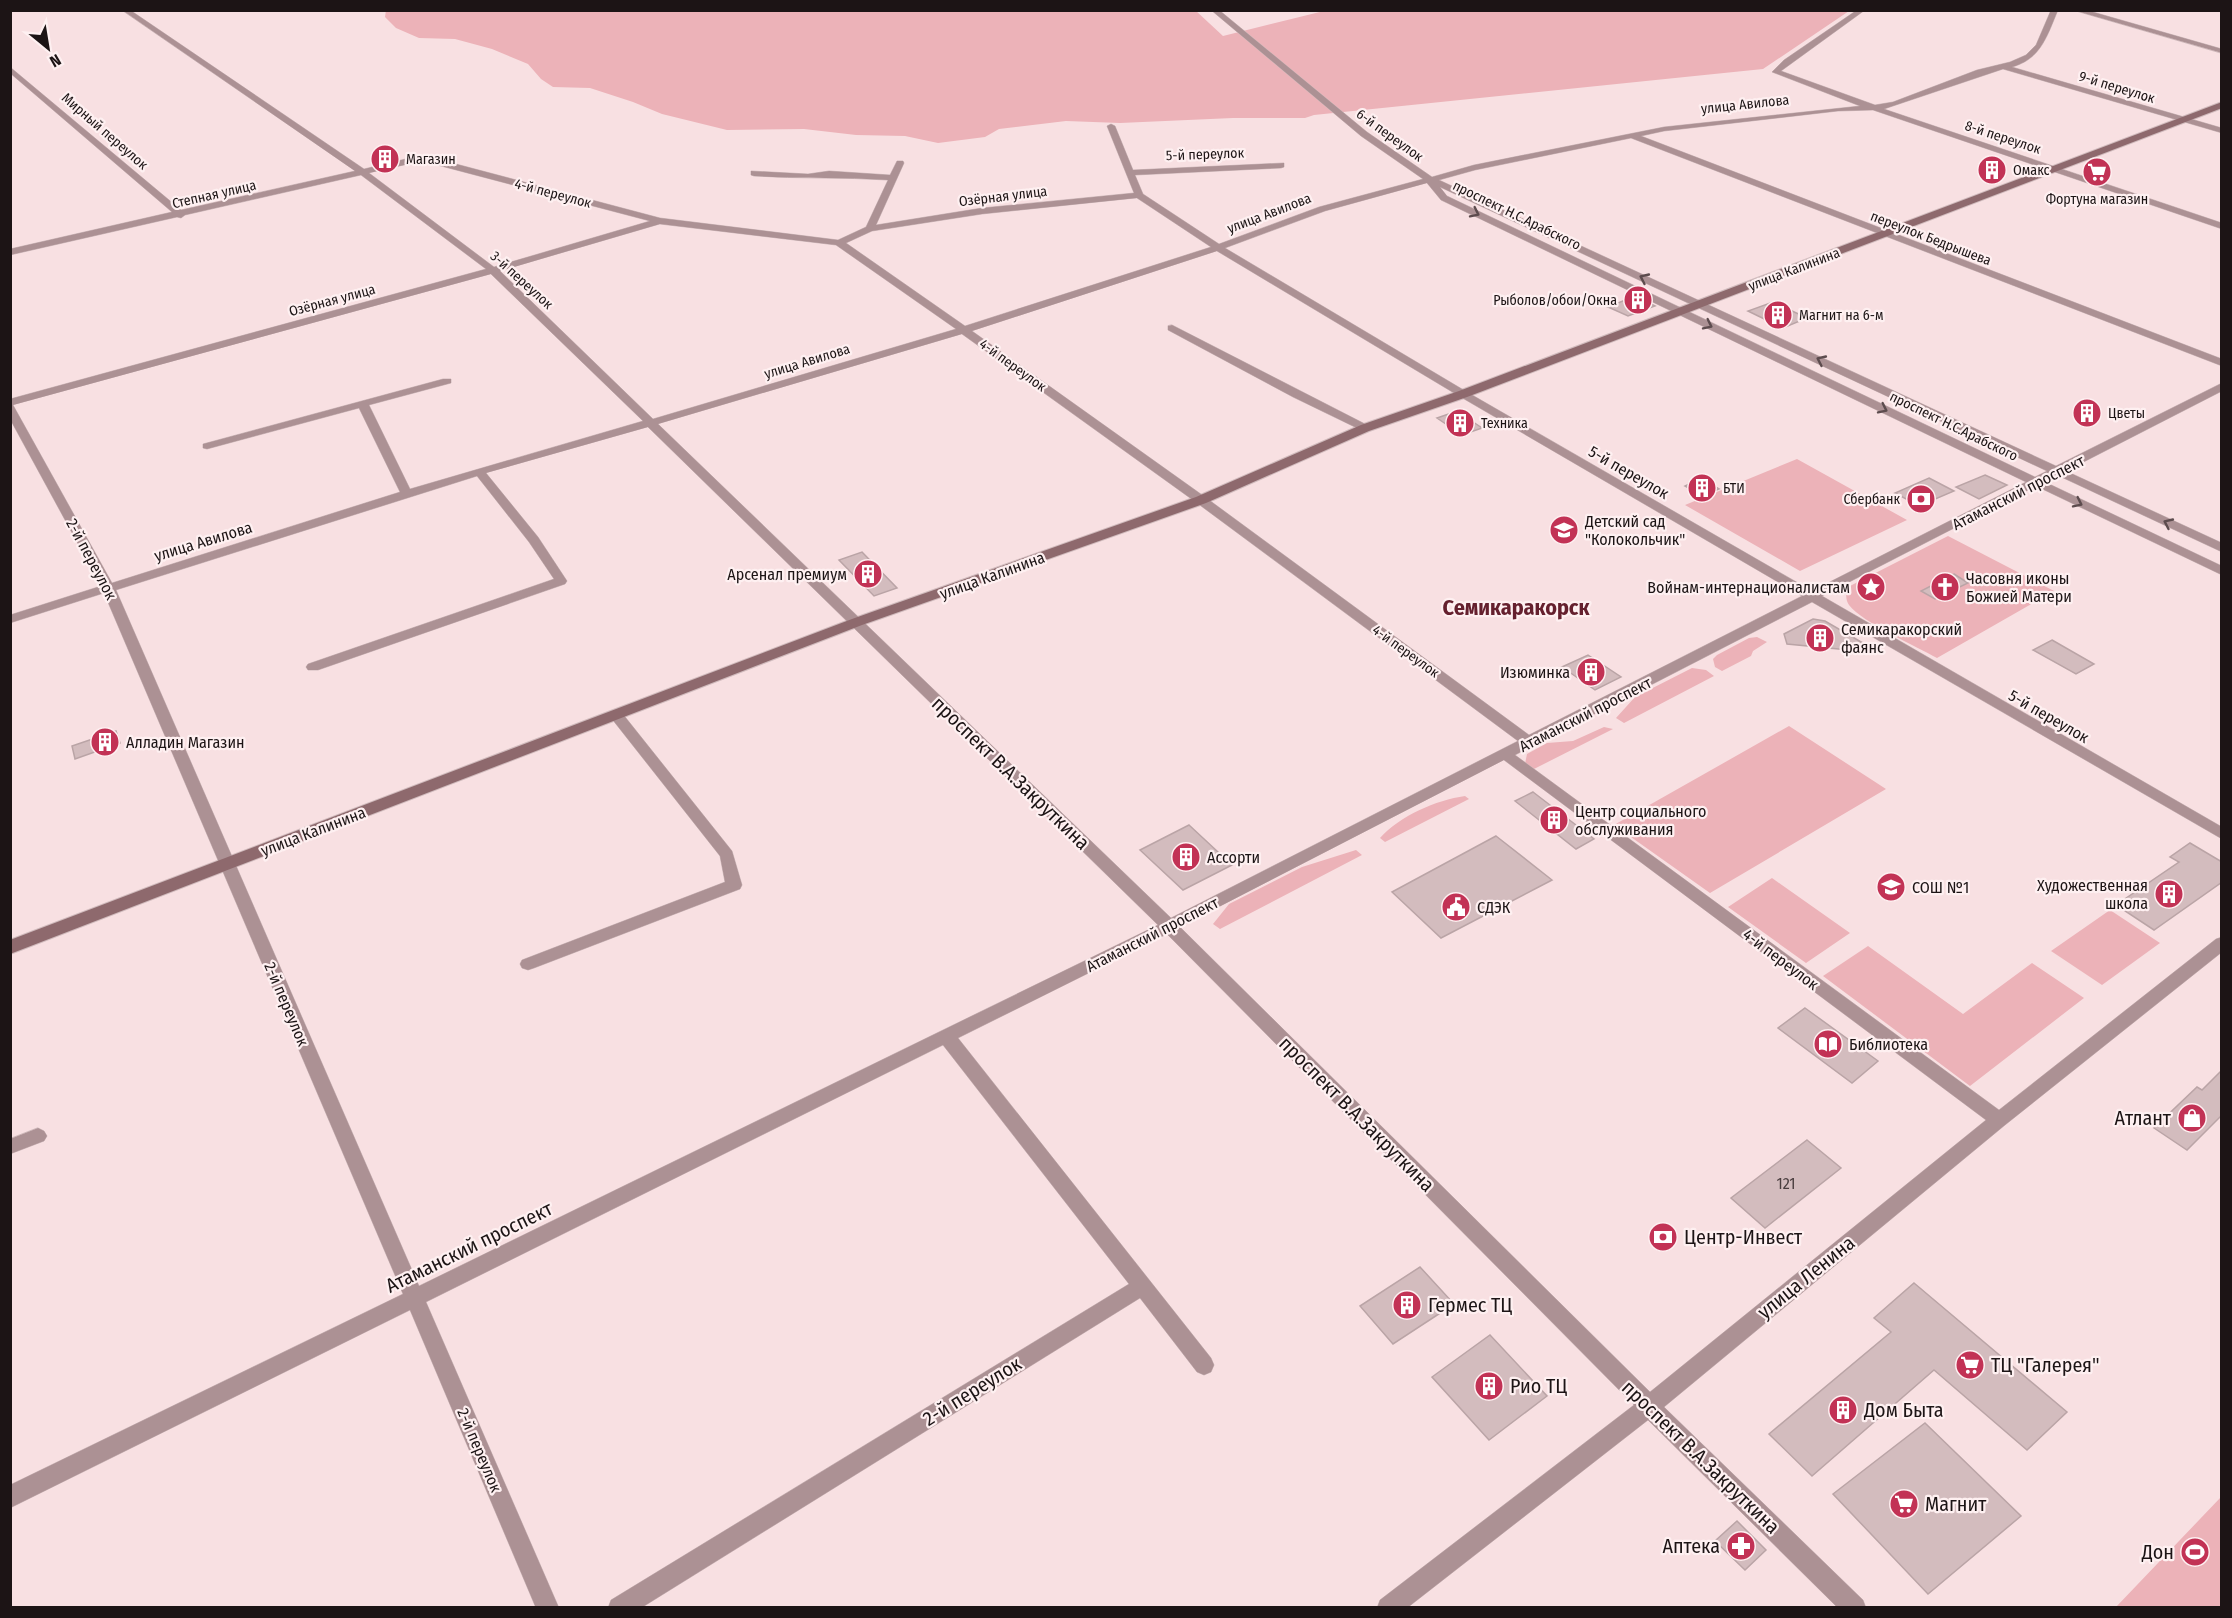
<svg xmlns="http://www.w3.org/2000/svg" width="2232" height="1618" font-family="'Fira Sans Condensed',sans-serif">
<rect width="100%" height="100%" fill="#f8e0e2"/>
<path fill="#ecb2b8" d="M386 10H1195L1223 36 1328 10 1849 11 1763 69 1314 115 1305 118H1233L1120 123 1066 121 999 129 985 137 938 143 905 136 856 135 804 129 727 130 662 114 633 102 590 88 553 87 541 79 528 64 492 49 455 39 419 38 396 28 385 17Z
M1797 459 1907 520 1800 571 1685 505Z
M1948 536 2054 591 1937 658C1916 646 1863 623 1849 605 1845 599 1846 593 1848 587Z
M1757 637 1767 642 1753 651 1751 656 1722 671 1715 667 1713 659 1717 655 1749 638Z
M1692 668 1706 670 1714 676 1624 723 1616 718 1635 697Z
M1789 726 1886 789 1710 893 1614 825Z
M1604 727 1613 729 1532 770 1525 764 1527 754 1547 743 1573 741Z
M1465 796 1469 799 1385 842 1380 838C1400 816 1436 800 1465 796Z
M1356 850 1362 855 1220 929 1213 924 1229 904 1302 867Z
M1772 878 1850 933 1806 963 1728 907Z
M2110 910 2160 943 2102 985 2051 951Z
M1868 946 1963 1014 2032 963 2084 998 1970 1086 1823 976Z
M2221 1497V1607H2116Z"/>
<path fill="#d3bcbe" stroke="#baa4a6" stroke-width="1.5" d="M1635 296 1655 306 1628 316 1608 307Z
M1773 302 1807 318 1783 328 1748 311Z
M1457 411 1482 428 1462 435 1437 418Z
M1985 475 2007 485 1979 499 1956 487Z
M1701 478 1719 489 1703 496 1685 486Z
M1929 478 1954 491 1919 506 1895 493Z
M862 552 897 588 874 596 839 560Z
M1954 574 1968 583 1935 599 1921 591Z
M1813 619 1825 621 1880 653 1787 644 1784 634Z
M2052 640 2094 664 2076 674 2033 650Z
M1588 655 1621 677 1595 690 1562 667Z
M116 731 120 743 75 759 72 746Z
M1533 792 1594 839 1576 849 1515 801Z
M1189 825 1232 865 1183 890 1140 850Z
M1496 836 1552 880 1441 938 1392 892Z
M2190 843 2222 862V882L2154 930 2116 905 2179 862 2170 857Z
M1805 1008 1878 1061 1852 1083 1778 1028Z
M2222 1070V1115L2187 1150 2154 1128 2197 1087 2202 1090Z
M1807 1140 1841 1168 1765 1228 1731 1198Z
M1420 1267 1454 1304 1393 1344 1360 1306Z
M1914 1283 2067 1412 2027 1450 1934 1370 1812 1476 1769 1434 1891 1332 1874 1318Z
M1490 1335 1547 1396 1489 1440 1432 1377Z
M1925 1423 2021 1516 1928 1594 1833 1494Z
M1737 1521 1766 1550 1745 1570 1715 1541Z"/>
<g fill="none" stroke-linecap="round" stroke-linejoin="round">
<g stroke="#d0bbbd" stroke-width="1">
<path id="minor" d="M122 10H130L364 169 422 155 660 218 838 240 866 227 888 180C843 177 799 179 754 176L751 175V171L808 174 829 171 890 175 897 161H903L904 163 876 225 982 208 1134 193 1107 126 1111 124 1115 126 1133 170 1284 163V167L1281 168 1135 175 1143 194 1219 244 1319 207 1423 179 1361 136 1211 10H1219L1367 132 1432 177 1474 165 1664 127 1860 106 1772 72 1784 60 1857 10H1865L1781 71 1875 105 1893 102 1977 70 2010 62 2026 55 2036 45 2051 10H2058C2047 36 2041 59 2012 67L2222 128V133L2003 69 1884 109 2222 223V229L1873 110 1838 111 1664 131 1641 136 2222 359V366L1631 138 1475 170 1439 180 2056 466 2222 383V391L2066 471 2222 543V552L2057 475 2045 482 2222 566V575L2036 486 1822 596 2222 827V839L1812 602 1515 755 1999 1110 2216 939 2222 937V952L2005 1125 1664 1407 1863 1600 1866 1608H1838L1648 1420 1407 1608H1377L1380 1600 1634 1405 1167 934 958 1038 1211 1358 1214 1365 1211 1372 1204 1375 1197 1372 1140 1298 641 1608H608L611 1600 1129 1284 943 1045 426 1302 559 1608H536L410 1310 10 1508V1485L403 1294 104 593 10 623V615L101 586 10 419V399L486 269 361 175 185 215 181 218 177 217 10 255V249L172 212 10 73V67L181 210 355 171ZM422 161 650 221 494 267 369 173ZM1427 183 1441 200 2026 482 1812 591 1467 392 1225 248 1325 211ZM1440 187 2047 471 2035 477 1447 196ZM1137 198 1211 247 965 326 846 243 872 231 982 214ZM660 224 836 245 956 329 653 419 500 271ZM1217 251 1459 396 1802 596 1529 735 1205 497 972 331ZM491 274 643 421 410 489 369 405 451 383V379H443L203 444V448L207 449 359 408 400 492 112 583 13 405ZM962 334 1197 503 1518 741 1171 918 658 424ZM648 427 1158 925 419 1286 116 590 477 476 529 542 554 579 308 664 306 667 308 670H318L565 584 567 581 538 537 486 473ZM1504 760 1986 1120 1650 1392 1180 927Z
M2073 10H2086L2222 49V53Z
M1172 325 1369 426 1371 428 1365 431 1361 430 1293 397 1168 330V326Z
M617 711 622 713 732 851 742 885 740 889 534 968 528 970 522 968 520 964 522 960 725 882 720 856 612 719 610 716Z
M38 1128 44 1131 47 1136 44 1141 10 1154V1139Z"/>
</g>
<g stroke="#d0bbbd" stroke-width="2">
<path id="secondary" d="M2222 102V108L1467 397 1369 431 1206 503 862 625 10 954V940L852 619 1196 497 1361 425 1459 391Z"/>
</g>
<use href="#minor" fill="#ac9194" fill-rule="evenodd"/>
<use href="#secondary" fill="#8e696d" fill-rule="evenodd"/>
</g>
<defs><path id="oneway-chevron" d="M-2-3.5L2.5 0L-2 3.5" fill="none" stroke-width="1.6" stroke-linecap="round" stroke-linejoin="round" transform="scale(1.5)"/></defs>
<g stroke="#5d4c4e">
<use href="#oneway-chevron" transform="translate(1475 213) rotate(26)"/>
<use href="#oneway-chevron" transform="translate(1644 278) rotate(-155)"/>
<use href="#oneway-chevron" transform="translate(1708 325) rotate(26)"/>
<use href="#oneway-chevron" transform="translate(1821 360) rotate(-155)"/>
<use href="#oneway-chevron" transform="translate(1883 409) rotate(26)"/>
<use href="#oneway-chevron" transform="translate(2078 503) rotate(26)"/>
<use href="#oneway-chevron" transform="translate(2168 523) rotate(-155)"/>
</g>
<defs>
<g id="building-disc" transform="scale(1.5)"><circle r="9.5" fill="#c23255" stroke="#fef0f1"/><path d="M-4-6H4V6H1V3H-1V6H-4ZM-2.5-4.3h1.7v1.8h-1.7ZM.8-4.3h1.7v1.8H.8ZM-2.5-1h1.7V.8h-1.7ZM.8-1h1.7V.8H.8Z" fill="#fff"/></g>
<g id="supermarket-disc" transform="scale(1.5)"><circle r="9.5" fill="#c23255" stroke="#fef0f1"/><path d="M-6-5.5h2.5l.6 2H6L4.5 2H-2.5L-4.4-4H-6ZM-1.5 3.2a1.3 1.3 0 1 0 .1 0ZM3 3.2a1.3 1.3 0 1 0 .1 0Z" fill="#fff"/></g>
<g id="bank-disc" transform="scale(1.5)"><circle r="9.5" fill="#c23255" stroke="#fef0f1"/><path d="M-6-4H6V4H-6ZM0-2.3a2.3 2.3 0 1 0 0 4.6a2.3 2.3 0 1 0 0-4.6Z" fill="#fff"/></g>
<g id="school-disc" transform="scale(1.5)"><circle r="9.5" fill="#c23255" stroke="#fef0f1"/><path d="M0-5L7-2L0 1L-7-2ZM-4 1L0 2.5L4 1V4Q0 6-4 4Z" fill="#fff"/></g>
<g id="sight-disc" transform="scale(1.5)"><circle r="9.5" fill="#c23255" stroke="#fef0f1"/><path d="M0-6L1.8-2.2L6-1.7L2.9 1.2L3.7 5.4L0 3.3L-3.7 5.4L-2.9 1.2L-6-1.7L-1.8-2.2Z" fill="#fff"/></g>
<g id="church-disc" transform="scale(1.5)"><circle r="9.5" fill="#c23255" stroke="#fef0f1"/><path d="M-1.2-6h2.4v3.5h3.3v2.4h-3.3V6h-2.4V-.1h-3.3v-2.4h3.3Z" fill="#fff"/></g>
<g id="civic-disc" transform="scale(1.5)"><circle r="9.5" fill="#c23255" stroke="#fef0f1"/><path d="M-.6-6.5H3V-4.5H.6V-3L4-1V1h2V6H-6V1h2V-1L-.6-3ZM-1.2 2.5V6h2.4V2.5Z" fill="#fff"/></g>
<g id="library-disc" transform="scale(1.5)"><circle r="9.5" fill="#c23255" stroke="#fef0f1"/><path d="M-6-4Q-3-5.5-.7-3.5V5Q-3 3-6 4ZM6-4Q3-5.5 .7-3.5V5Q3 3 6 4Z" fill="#fff"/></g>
<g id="shop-disc" transform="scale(1.5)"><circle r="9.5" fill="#c23255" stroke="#fef0f1"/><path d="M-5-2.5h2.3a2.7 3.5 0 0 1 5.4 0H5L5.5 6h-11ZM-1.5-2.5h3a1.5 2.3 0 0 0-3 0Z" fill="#fff"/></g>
<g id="pharmacy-disc" transform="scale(1.5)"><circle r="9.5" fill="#c23255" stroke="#fef0f1"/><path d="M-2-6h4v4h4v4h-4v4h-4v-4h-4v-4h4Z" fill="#fff"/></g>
<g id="stadium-disc" transform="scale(1.5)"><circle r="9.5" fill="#c23255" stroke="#fef0f1"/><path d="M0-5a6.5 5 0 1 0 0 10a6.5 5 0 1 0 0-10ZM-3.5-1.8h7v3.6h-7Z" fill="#fff"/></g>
</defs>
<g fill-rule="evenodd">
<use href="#building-disc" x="385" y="159"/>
<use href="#building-disc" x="1992" y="170"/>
<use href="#supermarket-disc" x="2097" y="172"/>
<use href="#building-disc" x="1638" y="300"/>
<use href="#building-disc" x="1778" y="315"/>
<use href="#building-disc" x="2087" y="413"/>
<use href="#building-disc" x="1460" y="423"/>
<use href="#building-disc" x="1702" y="488"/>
<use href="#bank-disc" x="1921" y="499"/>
<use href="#school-disc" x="1564" y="530"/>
<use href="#building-disc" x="868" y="574"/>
<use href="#sight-disc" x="1871" y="587"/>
<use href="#church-disc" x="1945" y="587"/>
<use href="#building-disc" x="1820" y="638"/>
<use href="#building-disc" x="1591" y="672"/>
<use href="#building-disc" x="105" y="742"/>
<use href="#building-disc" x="1554" y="820"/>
<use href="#building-disc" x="1186" y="857"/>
<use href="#school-disc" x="1891" y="887"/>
<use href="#building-disc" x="2169" y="894"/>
<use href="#civic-disc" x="1456" y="907"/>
<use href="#library-disc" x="1828" y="1044"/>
<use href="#shop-disc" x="2192" y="1118"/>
<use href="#bank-disc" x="1663" y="1237"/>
<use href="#building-disc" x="1407" y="1305"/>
<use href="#supermarket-disc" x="1970" y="1365"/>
<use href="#building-disc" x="1489" y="1386"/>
<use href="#building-disc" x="1843" y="1410"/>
<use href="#supermarket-disc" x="1904" y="1504"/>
<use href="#pharmacy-disc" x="1741" y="1546"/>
<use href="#stadium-disc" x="2195" y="1552"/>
</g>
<g text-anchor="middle" stroke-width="4.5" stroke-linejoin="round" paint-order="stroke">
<g font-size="14" fill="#1c1415" stroke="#fef0f1">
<text transform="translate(2117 87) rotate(17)" y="5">9-й переулок</text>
<text transform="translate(1745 104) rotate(-6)" y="5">улица Авилова</text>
<text transform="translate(105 131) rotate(41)" y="5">Мирный переулок</text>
<text transform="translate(1390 135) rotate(36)" y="5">6-й переулок</text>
<text transform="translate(2003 137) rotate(18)" y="5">8-й переулок</text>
<text transform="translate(1205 154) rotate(-2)" y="5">5-й переулок</text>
<text transform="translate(553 193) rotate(15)" y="5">4-й переулок</text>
<text transform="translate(214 194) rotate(-13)" y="5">Степная улица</text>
<text transform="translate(1003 196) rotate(-7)" y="5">Озёрная улица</text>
<text transform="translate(1269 213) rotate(-21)" y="5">улица Авилова</text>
<text transform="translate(1517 215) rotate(26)" y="5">проспект Н.С.Арабского</text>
<text transform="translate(1931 238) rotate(21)" y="5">переулок Бедрышева</text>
<text transform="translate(1794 269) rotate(-21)" y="5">улица Калинина</text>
<text transform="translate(522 280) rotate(42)" y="5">3-й переулок</text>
<text transform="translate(332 300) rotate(-15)" y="5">Озёрная улица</text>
<text transform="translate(807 361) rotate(-17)" y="5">улица Авилова</text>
<text transform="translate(1013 365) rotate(36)" y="5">4-й переулок</text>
<text transform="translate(1954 426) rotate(26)" y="5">проспект Н.С.Арабского</text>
<text transform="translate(1406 651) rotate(36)" y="5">4-й переулок</text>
</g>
<g font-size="14" fill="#1c1415" stroke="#fef0f1" text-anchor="start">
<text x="406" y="164">Магазин</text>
<text x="2013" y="175">Омакс</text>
<text x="2097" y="204" text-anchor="middle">Фортуна магазин</text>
<text x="1617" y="305" text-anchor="end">Рыболов/обои/Окна</text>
<text x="1799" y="320">Магнит на 6-м</text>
<text x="2108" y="418">Цветы</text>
<text x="1481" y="428">Техника</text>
<text x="1723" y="493">БТИ</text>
<text x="1900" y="504" text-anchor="end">Сбербанк</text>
</g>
<g font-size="16" fill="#1c1415" stroke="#fef0f1">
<text transform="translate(1629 472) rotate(30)" y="6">5-й переулок</text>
<text transform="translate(2018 492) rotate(-27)" y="6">Атаманский проспект</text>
<text transform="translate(203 541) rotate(-17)" y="6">улица Авилова</text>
<text transform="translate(92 559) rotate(62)" y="6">2-й переулок</text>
<text transform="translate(992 575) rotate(-20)" y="6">улица Калинина</text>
<text transform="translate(1585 714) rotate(-27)" y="6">Атаманский проспект</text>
<text transform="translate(2049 716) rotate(30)" y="6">5-й переулок</text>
<text transform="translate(313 831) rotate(-21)" y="6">улица Калинина</text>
<text transform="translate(1152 934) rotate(-27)" y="6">Атаманский проспект</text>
<text transform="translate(1781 959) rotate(37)" y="6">4-й переулок</text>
<text transform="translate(287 1004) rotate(67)" y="6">2-й переулок</text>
<text transform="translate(480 1450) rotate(67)" y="6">2-й переулок</text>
</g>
<g font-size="16" fill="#1c1415" stroke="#fef0f1" text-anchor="start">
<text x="1585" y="527">Детский сад<tspan x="1585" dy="18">"Колокольчик"</tspan></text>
<text x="847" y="580" text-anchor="end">Арсенал премиум</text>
<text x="1966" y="584">Часовня иконы<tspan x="1966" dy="18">Божией Матери</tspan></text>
<text x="1850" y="593" text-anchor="end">Войнам-интернационалистам</text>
<text x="1841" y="635">Семикаракорский<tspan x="1841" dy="18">фаянс</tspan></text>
<text x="1570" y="678" text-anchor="end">Изюминка</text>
<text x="126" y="748">Алладин Магазин</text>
<text x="1575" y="817">Центр социального<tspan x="1575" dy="18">обслуживания</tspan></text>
<text x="1207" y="863">Ассорти</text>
<text x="2148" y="891" text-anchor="end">Художественная<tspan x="2148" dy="18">школа</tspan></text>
<text x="1912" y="893">СОШ №1</text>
<text x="1477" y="913">СДЭК</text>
<text x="1849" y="1050">Библиотека</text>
</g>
<g font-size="16" fill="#4a3e3f">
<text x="1786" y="1189">121</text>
</g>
<g font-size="20" fill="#1c1415" stroke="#fef0f1">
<text transform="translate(1011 773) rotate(44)" y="7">проспект В.А.Закруткина</text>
<text transform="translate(1357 1114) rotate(45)" y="7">проспект В.А.Закруткина</text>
<text transform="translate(469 1247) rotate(-26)" y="7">Атаманский проспект</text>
<text transform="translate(1806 1277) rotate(-39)" y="7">улица Ленина</text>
<text transform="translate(972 1391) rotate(-32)" y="7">2-й переулок</text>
<text transform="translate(1701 1457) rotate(44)" y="7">проспект В.А.Закруткина</text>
</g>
<g font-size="20" fill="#1c1415" stroke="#fef0f1" text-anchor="start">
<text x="2171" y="1125" text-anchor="end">Атлант</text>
<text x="1684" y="1244">Центр-Инвест</text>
<text x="1428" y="1312">Гермес ТЦ</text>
<text x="1991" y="1372">ТЦ "Галерея"</text>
<text x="1510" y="1393">Рио ТЦ</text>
<text x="1864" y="1417">Дом Быта</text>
<text x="1925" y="1511">Магнит</text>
<text x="1720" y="1553" text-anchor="end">Аптека</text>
<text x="2174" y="1559" text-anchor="end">Дон</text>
</g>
<g font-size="22" font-weight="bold" fill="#65202e" stroke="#fef0f1">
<text x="1516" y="615">Семикаракорск</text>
</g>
</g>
<rect width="2232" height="1618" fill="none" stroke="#1c1415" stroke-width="24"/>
<g transform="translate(48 48) rotate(150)" stroke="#fef0f1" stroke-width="4.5" paint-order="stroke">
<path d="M0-4.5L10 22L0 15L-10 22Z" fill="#1c1415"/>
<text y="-9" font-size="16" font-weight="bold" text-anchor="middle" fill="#1c1415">N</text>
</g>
</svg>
